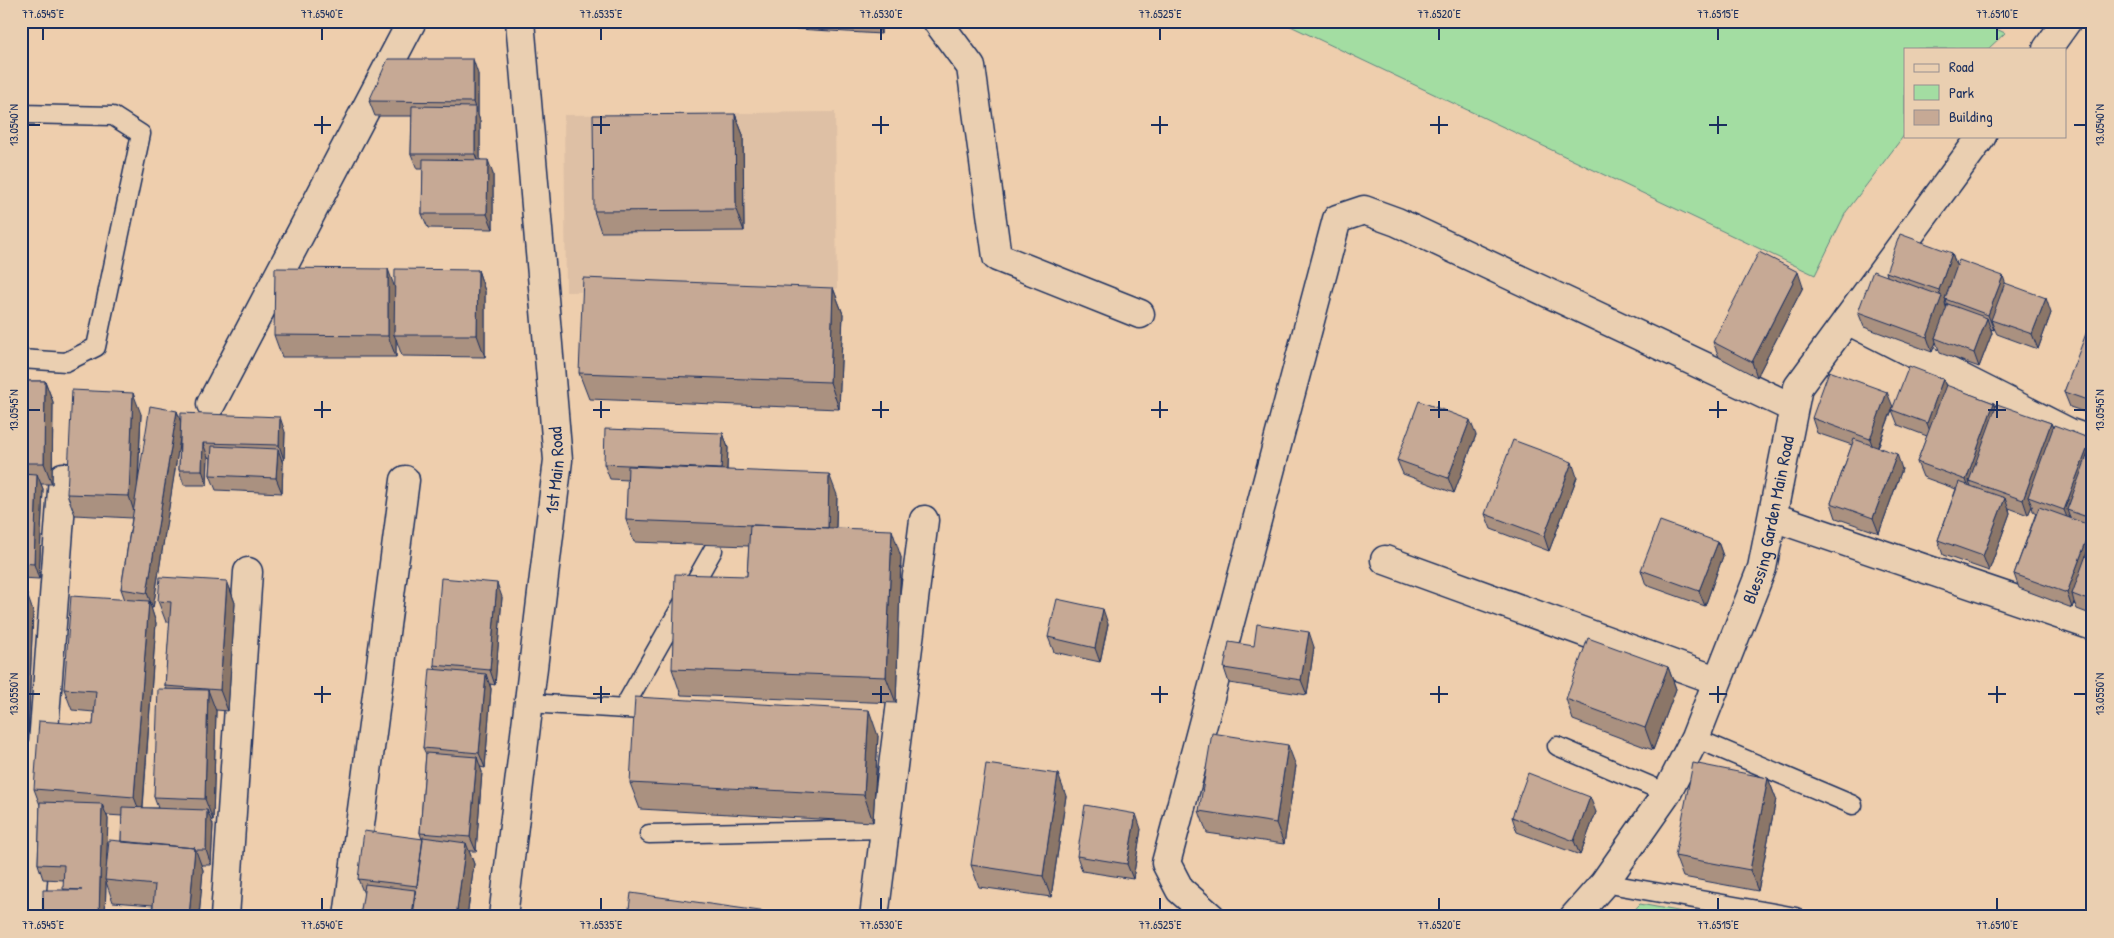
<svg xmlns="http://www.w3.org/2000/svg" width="2114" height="938" font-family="'Patrick Hand',sans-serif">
<rect width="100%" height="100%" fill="#eecead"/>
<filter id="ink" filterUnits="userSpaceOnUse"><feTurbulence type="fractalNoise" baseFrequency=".02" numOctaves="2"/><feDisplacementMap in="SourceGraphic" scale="10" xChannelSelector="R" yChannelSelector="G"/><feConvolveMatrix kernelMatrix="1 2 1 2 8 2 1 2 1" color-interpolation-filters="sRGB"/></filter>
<g filter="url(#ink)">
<path fill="#dec0a5" d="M835 112 837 289 566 292 564 115Z"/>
<path fill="#a3dda2" stroke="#5f8680" d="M1280 21H1979L2005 33 1988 49H1905V134L1846 212 1815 275Z
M1640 904 1710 917H1628Z"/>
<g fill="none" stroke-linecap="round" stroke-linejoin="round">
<g stroke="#1b2f5e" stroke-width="21">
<path id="lane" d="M21 114 113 116 141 134 96 347 66 362 21 359
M529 703 658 711
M623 709 713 550
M1695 738 1853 805
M1557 746 1667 793
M649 834 885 829
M1604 883 1796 917"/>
</g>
<g stroke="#1b2f5e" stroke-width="31">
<g id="street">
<path d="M937 21 971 67 997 257 1140 314"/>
<path d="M1847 320 2070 433 2093 441"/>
<path d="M211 404 412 21"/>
<path d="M1773 517 2093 626"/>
<path d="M1385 560 1716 680"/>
<path d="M30 917 63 477"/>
<path d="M225 917 248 572"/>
<path d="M348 917 405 480"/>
<path id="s1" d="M503 917 558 460 520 21"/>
<path d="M874 917 924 520"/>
<path d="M1211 917 1180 890 1166 863 1337 219 1364 210 1397 222 1793 408"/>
</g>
</g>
<g stroke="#1b2f5e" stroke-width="31">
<g id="secondary">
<path d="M2047 49 2067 21"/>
<path id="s2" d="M1574 917 1604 883 1667 793 1695 738 1762 568 1798 387 1982 136"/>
</g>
</g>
<use href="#lane" stroke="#eacfb1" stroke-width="18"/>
<use href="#street" stroke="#eacfb1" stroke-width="28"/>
<use href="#secondary" stroke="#eacfb1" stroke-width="28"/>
</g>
<path fill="#aa9180" stroke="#1b2f5e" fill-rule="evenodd" d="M762 21H881V34L764 27Z
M478 74V115L480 121V159L493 174V229L428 228 422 214 423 169H417L411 154 412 116H375L369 101Z
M735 114 743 135 744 231 601 232 594 211Z
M1952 253 1957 267 2005 283 2051 313 2038 349 1997 334 1994 328V330L1991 329 1992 333 1979 367 1940 353 1936 342 1932 352 1864 327 1858 312 1887 276 1886 272ZM1946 300 1947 304 1946 307 1945 303Z
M478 270 485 291V357L402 356 396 339V357H282L274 335 395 287Z
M1803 287 1757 377 1719 357 1713 342Z
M833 288 843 314 839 409 589 399 579 373Z
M2093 324V415L2070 407 2064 392Z
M1943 379 1946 386 1994 403 1996 406 2051 423 2053 428 2091 439 2092 442 2093 440V615L2077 609 2074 602 2072 608 2019 588 2014 574 2036 513 2033 511 2032 506 2028 515 2009 508 2010 513 1989 571 1943 555 1938 540 1956 489 1923 477 1917 462 1927 436 1898 425 1892 410Z
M21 381H45L53 402 52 484H41L43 489 39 579 21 578Z
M1893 407 1878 448 1902 469 1879 533 1836 518 1831 503 1852 445 1817 433 1812 418Z
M177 411 181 422 285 432 284 460H282L283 464 282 493 216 490 210 475 211 458 208 457 207 485H184L179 470 180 437 153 608H151L156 623 143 808H158L154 797 167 689 165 686 170 622H166L158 601 227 581 235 603 228 711 216 710 213 820H211L213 825 211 865H201L203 870 199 917H152L153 905 113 902 106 882 105 917 64 890V880L43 879 38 864 40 805 34 789 93 725 94 712 72 710 64 689 125 600 121 589 132 518 75 515 67 494 141 414 138 485ZM107 815 122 816 121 842 106 867 108 819Z
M723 433 728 448 727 470 837 495 836 528 901 557 896 703 681 695 672 669 747 576 749 546 634 542 626 520 628 480 610 479 604 464Z
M1476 435 1454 493 1403 474 1397 460Z
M1577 477 1549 551 1491 529 1485 514Z
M1718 542 1723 556 1705 606 1646 585 1641 570Z
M21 589 33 611 28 734H21L23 738 21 789Z
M502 597 495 685 490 684 491 689 485 768 480 767 482 772 476 851H469L474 864 467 917H360L364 894 358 879 422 839 420 833 426 754 423 748 436 670 434 665Z
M1108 624 1100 662 1054 652 1048 637Z
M1254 646 1314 647 1307 695 1229 683 1224 668Z
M1668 667 1676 689 1653 750 1573 720 1566 699Z
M878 736 873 822 640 809 630 783Z
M1296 766 1284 844 1207 833 1199 811Z
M1768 778 1776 799 1758 891 1683 877 1675 856Z
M1066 796 1051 897 979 887 971 865Z
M1596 812 1580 855 1517 832 1512 817Z
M1141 829 1133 879 1082 871 1077 856Z"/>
<path fill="#8b7668" stroke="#1b2f5e" d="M876 21H881V34Z
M473 59 478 74V115L480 121V169L475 154V108L473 102Z
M735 114 743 135 744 231 736 210Z
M488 160 493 174V229L487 214Z
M1952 253 1957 268 1945 299 1946 300 1945 303 1947 310 1935 338 1936 342 1932 352 1927 337 1941 298 1939 290Z
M388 269 396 291 394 335 396 339V357L388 336Z
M478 270 485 291V357L477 335Z
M1798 272 1803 287 1757 377 1752 362Z
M2003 276 2008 291 1991 320 1994 328V330L1988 315Z
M833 288 843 314 839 409 830 382Z
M2046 298 2051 313 2038 349 2032 334Z
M1987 318 1992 333 1979 367 1974 353Z
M1943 379 1949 394 1932 437 1927 423Z
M45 381 53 402 52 484 44 463Z
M1887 392 1893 407 1875 454 1870 439Z
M133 393 141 414 136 518 129 496Z
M1994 403 2000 418 1969 481 1973 491 1971 494 1966 480Z
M177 411 182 426 153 608 147 593Z
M280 417 285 432 284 460 279 445Z
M1470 420 1476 435 1454 493 1448 478Z
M2051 423 2057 438 2028 497 2032 506 2028 515 2023 500Z
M723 433 728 448 726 484 721 469Z
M2091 439 2093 445 2067 510 2071 521 2070 525 2064 510Z
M203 443 208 457 207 485 202 470Z
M278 449 283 464 282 493 276 478Z
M1897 454 1902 469 1879 533 1873 518Z
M1572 462 1577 477 1549 551 1544 536Z
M37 474 43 489 39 579 34 564Z
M829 474 837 495 835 550 828 528Z
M2005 498 2010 513 1989 571 1983 556Z
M2092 526 2093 529V553L2072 594 2074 602 2072 608 2067 593Z
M892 530 901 557 896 703 886 677Z
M1718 542 1723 556 1705 606 1699 591Z
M227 581 235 603 228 711 220 690Z
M497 583 502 597 495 685 490 670Z
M25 589 33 611 28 734 21 715V690Z
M149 601 156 623 142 818 134 797Z
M1103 609 1108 624 1100 662 1095 648Z
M1309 632 1314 647 1307 695 1301 680Z
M1668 667 1676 689 1653 750 1645 728Z
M486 674 491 689 485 768 479 753Z
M208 690 216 711 213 820 205 799Z
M869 710 878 736 873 822 864 795Z
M21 733 23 738 21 789Z
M1288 745 1296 766 1284 844 1276 823Z
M477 757 482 772 476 851 470 837Z
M1058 774 1066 796 1051 897 1043 876Z
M1768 778 1776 799 1758 891 1750 870Z
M1590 797 1596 812 1580 855 1574 841Z
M102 804 108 819 106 880H105L106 882 105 917H99Z
M207 810 213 825 211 865 206 850Z
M1136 814 1141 829 1133 879 1127 864Z
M466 843 474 864 467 917H456Z
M195 848 203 870 199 917H189Z
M415 890 421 905 419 917H412Z"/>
<path fill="#c6a995" stroke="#1b2f5e" d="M388 59H473V102L369 101Z
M412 106 475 107V154H411Z
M735 114 736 210 594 211 593 115Z
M423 159 488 160 487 214H422Z
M1900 234 1952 253 1939 290 1886 272Z
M1759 252 1798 272 1752 362 1713 342Z
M1959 260 2003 276 1988 315 1945 299Z
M275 268 388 269V336L274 335Z
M395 269 478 270 477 335H394Z
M1873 271 1942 296 1927 337 1858 312Z
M583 278 833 288 830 382 579 373Z
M2005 283 2046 298 2032 334 1991 320Z
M1948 304 1987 318 1974 353 1935 338Z
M2090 323 2093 324V402L2064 392Z
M1909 366 1943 379 1927 423 1892 410Z
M1829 371 1887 392 1870 439 1812 418Z
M21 381H45L44 463H21Z
M1946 385 1994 403 1966 480 1917 462Z
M72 390 133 393 129 496 67 494Z
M1419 401 1470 420 1448 478 1397 460Z
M1997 404 2051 423 2023 500 1969 481Z
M150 406 177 411 147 593 121 589Z
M181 413 280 417 279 445 203 443 202 470H179Z
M2054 425 2091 439 2064 510 2028 497Z
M605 429 723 433 721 469 604 464Z
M1854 439 1897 454 1873 518 1831 503Z
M1513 440 1572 462 1544 536 1485 514Z
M2093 440V519L2067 510Z
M212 446 278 449 276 478 210 475Z
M628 466 829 474 828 528 626 520Z
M21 473 37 474 34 564 21 563Z
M1959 482 2005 498 1983 556 1938 540Z
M2039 507 2092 526 2067 593 2014 574Z
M1660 521 1718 542 1699 591 1641 570Z
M750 525 892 530 886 677 672 669 675 574 747 576Z
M2093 536V602L2072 594Z
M160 577 227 581 220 690 165 686 171 602 158 601Z
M441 578 497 583 490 670 434 665Z
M21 589H25L21 690Z
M71 596 149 601 134 797 34 789 39 721 93 725 96 691 64 689Z
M1057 599 1103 609 1095 648 1048 637Z
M1257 624 1309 632 1301 680 1224 668 1229 642 1254 646Z
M1588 638 1668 667 1645 728 1566 699Z
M430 669 486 674 479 753 423 748Z
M158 689 208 690 205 799 154 797Z
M635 697 869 710 864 795 630 783Z
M1212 733 1288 745 1276 823 1199 811Z
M426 753 477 757 470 837 420 833Z
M1693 763 1768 778 1750 870 1675 856Z
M986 764 1058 774 1043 876 971 865Z
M1528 773 1590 797 1574 841 1512 817Z
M40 802 102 804 99 917H43V890H82L63 889 64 865 38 864Z
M1085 805 1136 814 1127 864 1077 856Z
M122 807 207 810 206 850H195V848L121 842Z
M364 831 423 839 417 886 358 879Z
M423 837 466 843 456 917H413Z
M109 840 195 848 189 917H152L155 885 105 880Z
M365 884 415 890 412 917H360Z
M631 893 767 912V917H628Z"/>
</g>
<path fill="none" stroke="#1b2f5e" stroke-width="2" d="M43 28V40M322 28V40M601 28V40M881 28V40M1160 28V40M1439 28V40M1718 28V40M1997 28V40M322 116V134M601 116V134M881 116V134M1160 116V134M1439 116V134M1718 116V134M28 125H40M314 125H331M593 125H610M872 125H889M1151 125H1168M1430 125H1448M1709 125H1727M2074 125H2086M322 401V418M601 401V418M881 401V418M1160 401V418M1439 401V418M1718 401V418M1997 401V418M28 410H40M314 410H331M593 410H610M872 410H889M1151 410H1168M1430 410H1448M1709 410H1727M1988 410H2006M2074 410H2086M322 686V703M601 686V703M881 686V703M1160 686V703M1439 686V703M1718 686V703M1997 686V703M28 694H40M314 694H331M593 694H610M872 694H889M1151 694H1168M1430 694H1448M1709 694H1727M1988 694H2006M2074 694H2086M43 898V910M322 898V910M601 898V910M881 898V910M1160 898V910M1439 898V910M1718 898V910M1997 898V910"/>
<g text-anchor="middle" stroke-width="5" stroke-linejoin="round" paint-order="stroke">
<g font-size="18" fill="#1b2f5e" stroke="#eacfb1">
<text dy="6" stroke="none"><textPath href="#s1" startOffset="450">1st Main Road</textPath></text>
<text dy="6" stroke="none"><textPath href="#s2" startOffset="448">Blessing Garden Main Road</textPath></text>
</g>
</g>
<rect width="2114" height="938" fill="none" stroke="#eacfb1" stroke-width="55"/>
<rect x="1904" y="48" width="162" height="90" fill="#eacfb1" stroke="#978f90"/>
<rect x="1914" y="64" width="25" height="8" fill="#eacfb1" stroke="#978f90"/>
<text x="1949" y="72" font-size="15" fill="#1b2f5e">Road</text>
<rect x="1914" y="85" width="25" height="15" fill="#a3dda2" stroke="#978f90"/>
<text x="1949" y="98" font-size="15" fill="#1b2f5e">Park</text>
<rect x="1914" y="110" width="25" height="15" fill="#c6a995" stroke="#978f90"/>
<text x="1949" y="122" font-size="15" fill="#1b2f5e">Building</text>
<rect x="28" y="28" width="2058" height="882" fill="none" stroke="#1b2f5e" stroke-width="2"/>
<g font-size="12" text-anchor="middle" fill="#1b2f5e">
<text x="43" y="18">77.6545°E</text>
<text x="322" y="18">77.6540°E</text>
<text x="601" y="18">77.6535°E</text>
<text x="881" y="18">77.6530°E</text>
<text x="1160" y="18">77.6525°E</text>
<text x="1439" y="18">77.6520°E</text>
<text x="1718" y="18">77.6515°E</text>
<text x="1997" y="18">77.6510°E</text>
<text transform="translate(2100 125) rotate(-90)" y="4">13.0540°N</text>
<text transform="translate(14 125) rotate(-90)" y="4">13.0540°N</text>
<text transform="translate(2100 410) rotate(-90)" y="4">13.0545°N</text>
<text transform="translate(14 410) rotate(-90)" y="4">13.0545°N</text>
<text transform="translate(2100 694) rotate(-90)" y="4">13.0550°N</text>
<text transform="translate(14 694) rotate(-90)" y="4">13.0550°N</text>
<text x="43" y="929">77.6545°E</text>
<text x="322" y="929">77.6540°E</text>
<text x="601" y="929">77.6535°E</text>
<text x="881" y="929">77.6530°E</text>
<text x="1160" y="929">77.6525°E</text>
<text x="1439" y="929">77.6520°E</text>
<text x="1718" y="929">77.6515°E</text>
<text x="1997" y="929">77.6510°E</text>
</g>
</svg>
